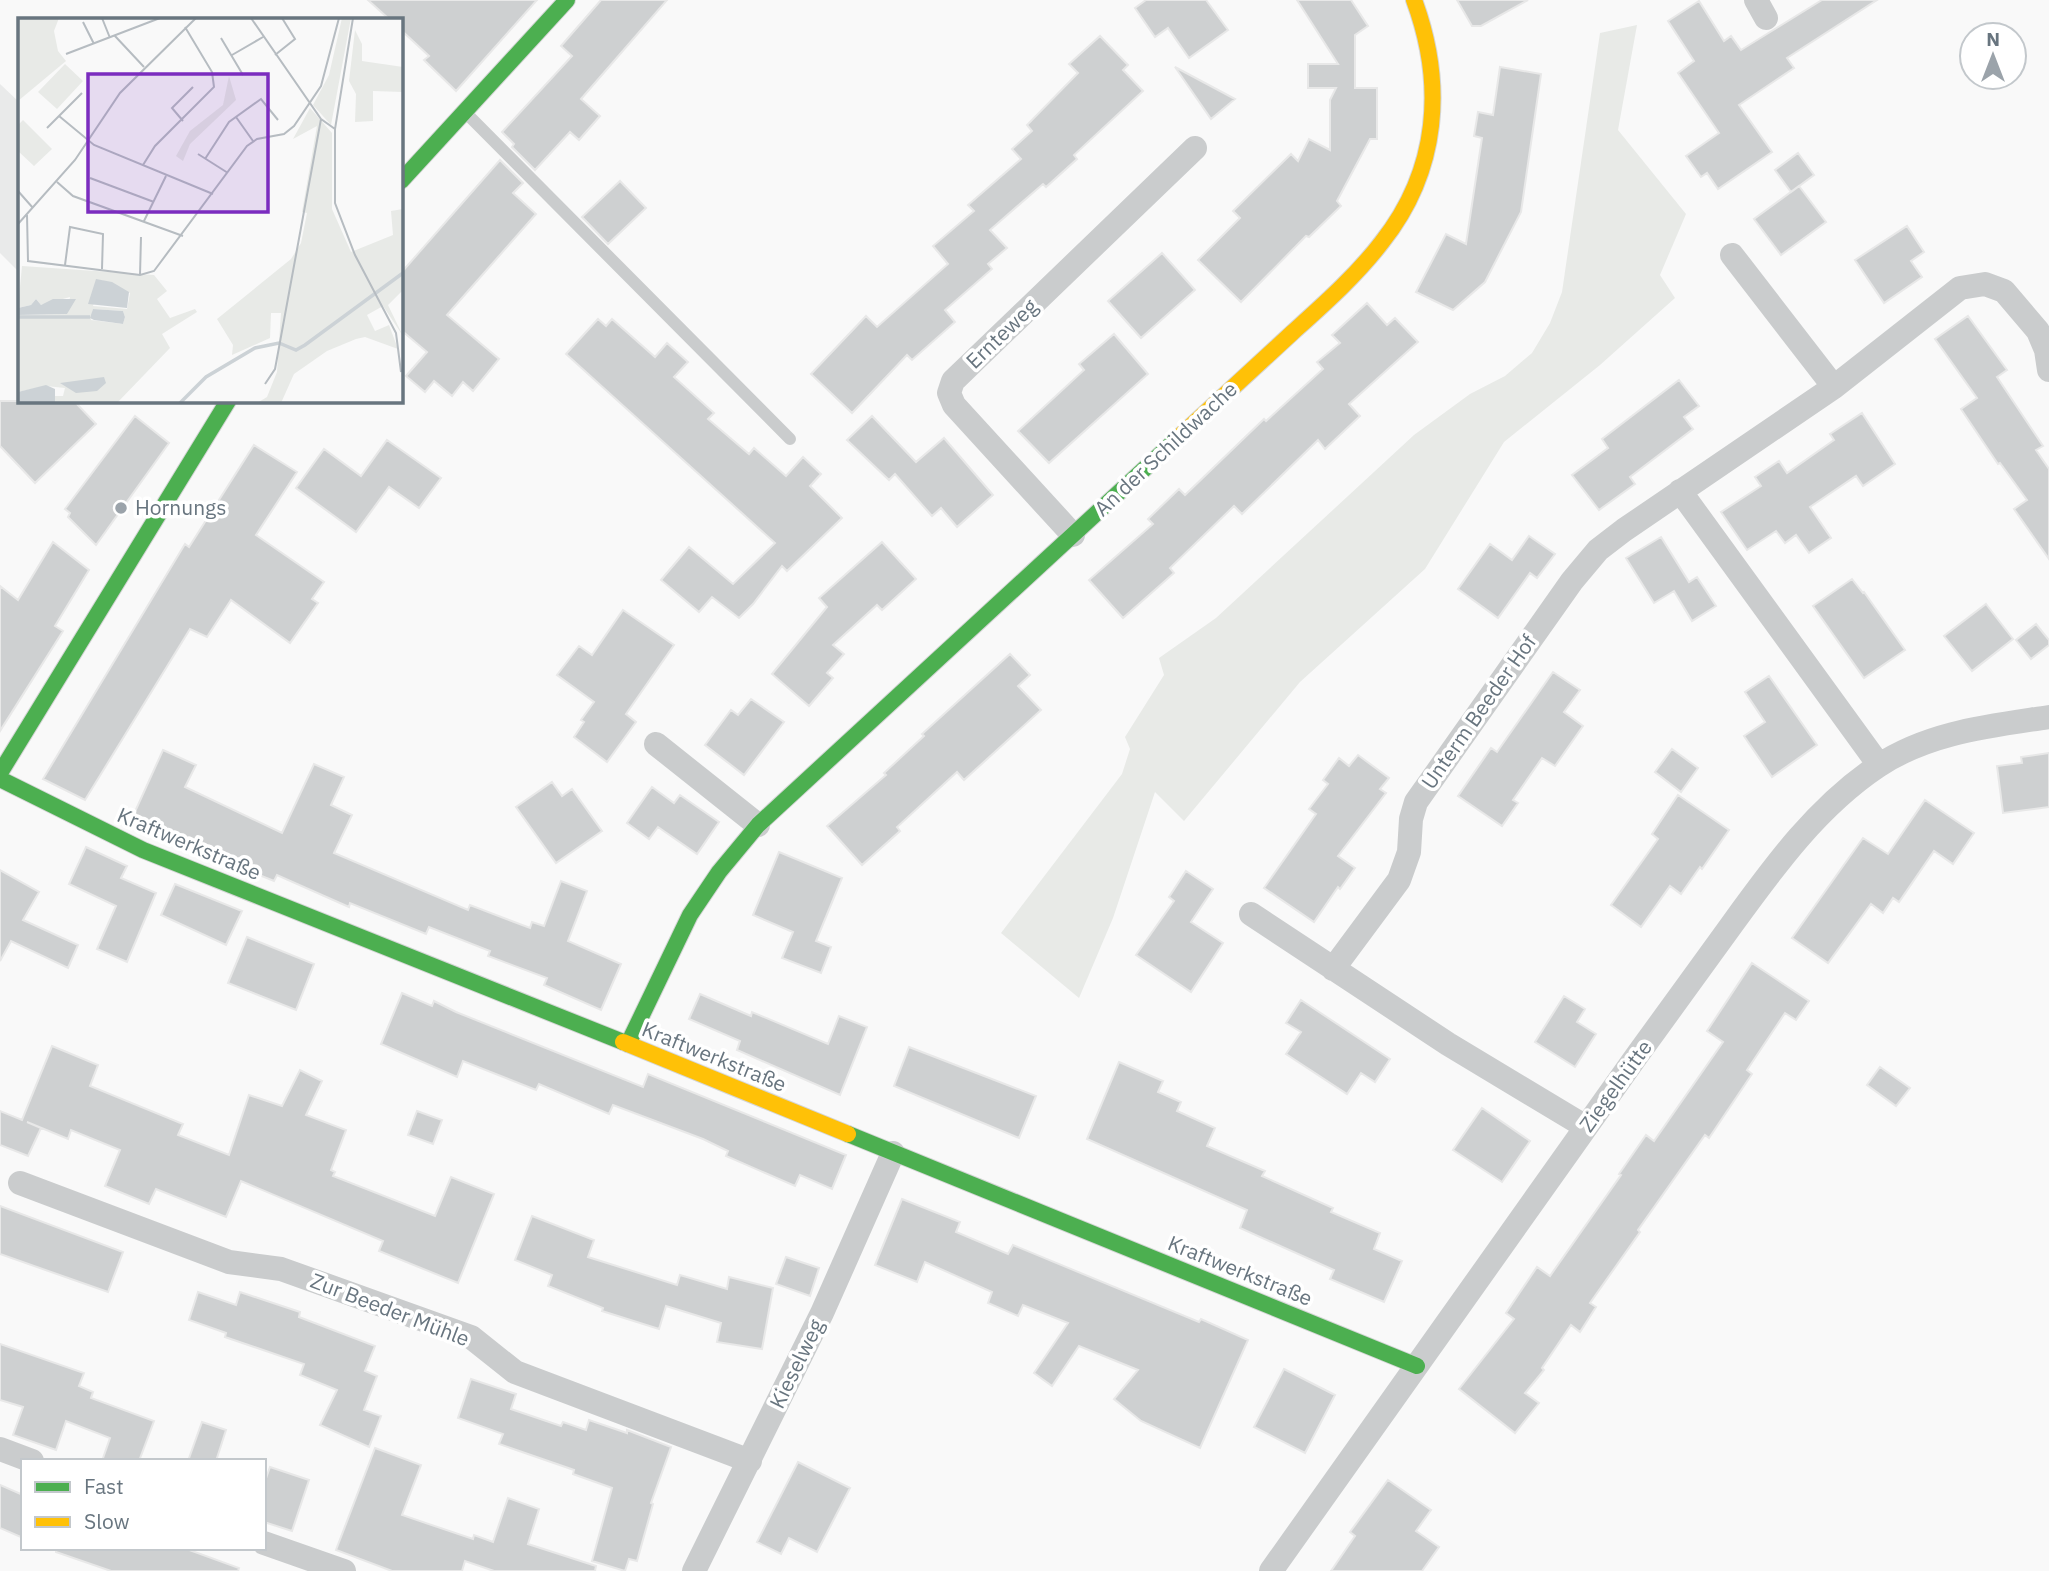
<svg xmlns="http://www.w3.org/2000/svg" width="2049" height="1571" font-family="'IBM Plex Sans',sans-serif">
<rect width="100%" height="100%" fill="#f9f9f9"/>
<path fill="#e9eaea" d="M0 84 19 102V272L0 253Z"/>
<path fill="#e8eae7" d="M1637 25 1618 130 1686 214 1660 275 1675 298 1600 365 1504 442 1425 569 1300 682 1184 821 1155 792 1113 918 1079 998 1001 933 1122 774 1130 749 1125 737 1164 675 1159 658 1216 618 1414 435 1470 394 1505 376 1532 353 1550 323 1562 292 1600 33Z"/>
<path fill="#ced0d1" stroke="#e8e8e8" stroke-width="2" d="M368 0H537L456 91 424 60 429 56 401 30V19H389Z
M601 0H667L581 99 600 116 579 140 570 132 535 170 512 147 514 144 502 132 572 56 561 46Z
M1146 0H1206L1228 30 1189 58 1168 28 1155 37 1135 8Z
M1297 0H1351L1368 26 1355 35V88H1377V139H1370L1337 201 1341 206 1309 237 1306 236 1241 302 1198 260 1240 218 1233 211 1291 154 1298 161 1309 139 1330 150V100L1336 88H1308V64H1338Z
M1457 0H1528L1481 26H1472Z
M1822 0H1877L1787 58 1794 68 1739 105 1772 152 1718 189 1707 173 1701 177 1686 156 1719 133 1678 73 1694 61 1668 21 1699 1 1724 41 1731 36 1741 50Z
M1100 36 1128 65 1123 70 1143 91 1074 155 1077 159 1046 187 1043 184 990 230 1007 248 988 264 992 269 945 310 955 322 912 360 907 355 852 413 811 374 866 316 877 327 948 264 933 246 974 211 968 205 1021 159 1012 149 1032 131 1027 125 1078 73 1069 64Z
M1175 67 1235 99 1211 119Z
M1500 67 1541 74 1521 212 1485 282 1453 310 1416 292 1446 234 1466 244 1482 138 1474 136 1478 112 1493 115Z
M1798 153 1814 175 1791 192 1775 170Z
M500 160 523 183 513 193 536 214 447 315 499 359 473 391 463 382 452 396 434 381 425 392 406 376 427 352 401 330V273Z
M620 181 646 208 608 244 582 217Z
M1799 186 1826 222 1781 255 1754 219Z
M1907 226 1924 252 1911 261 1922 277 1884 303 1855 260Z
M1162 253 1195 290 1141 338 1108 301Z
M1367 303 1387 325 1395 318 1418 342 1349 404 1360 416 1325 449 1318 440 1242 514 1234 506 1170 568 1174 573 1123 618 1089 580 1153 524 1148 519 1179 489 1185 495 1264 419 1266 421 1323 369 1317 362 1340 343 1332 335Z
M1968 316 2007 370 1997 377 2043 446 2036 450 2049 469V559L2014 509 2027 500 2000 463 1998 464 1961 409 1977 398 1935 339Z
M598 319 606 326 612 319 655 357 667 343 688 362 674 377 714 413 708 419 749 454 754 448 786 476 803 457 821 474 810 486 842 518 787 571 782 566 753 604 739 618 712 597 699 612 661 580 689 547 733 584 775 543 566 354Z
M1114 334 1148 374 1049 463 1018 431 1084 370 1079 364Z
M1679 380 1699 406 1684 417 1693 429 1630 477 1635 484 1599 510 1572 475 1608 448 1602 439Z
M0 401H74L96 424 35 483 0 446Z
M1862 413 1895 464 1863 486 1856 476 1810 507 1831 538 1809 553 1796 535 1785 543 1776 531 1747 550 1721 512 1761 486 1755 477 1779 461 1787 473 1834 440 1830 434Z
M135 416 169 443 96 545 68 517 70 513 65 509Z
M872 416 916 462 944 438 993 495 957 527 941 508 932 516 895 474 889 480 847 440Z
M387 440 441 478 419 508 389 487 356 532 296 488 324 449 361 476Z
M254 445 297 472 256 535 324 582 312 599 318 603 290 643 231 600 207 637 190 629 85 800 43 779 185 544 189 547Z
M1529 536 1555 554 1537 578 1530 573 1498 618 1458 589 1490 544 1512 560Z
M1661 537 1689 582 1697 577 1716 606 1692 621 1674 591 1654 603 1626 558Z
M53 542 89 570 55 626 63 631 0 731V586L18 600Z
M882 542 916 579 882 610 877 605 833 645 844 654 827 673 833 678 809 706 772 674 827 607 819 598Z
M1852 579 1863 593 1864 592 1905 650 1864 678 1813 606Z
M1986 604 2013 639 1972 671 1944 636Z
M623 610 674 645 626 714 636 722 607 762 574 737 584 722 581 720 594 702 557 675 579 646 592 655Z
M2036 624 2049 640V645L2031 659 2016 640Z
M1010 654 1030 675 1018 686 1041 710 964 780 957 772 897 827 900 831 862 865 827 826 886 775 884 773 924 736 922 734Z
M1553 672 1580 690 1564 712 1583 726 1555 766 1542 758 1513 800 1518 803 1502 826 1458 796 1491 748 1497 752Z
M1769 676 1817 745 1772 777 1744 736 1765 722 1745 692Z
M751 699 784 722 744 775 705 745 731 710 738 715Z
M1672 749 1698 768 1681 792 1655 772Z
M163 750 196 765 185 787 282 833 314 764 344 777 331 805 352 815 334 853 468 910 470 905 530 928 532 922 544 926 561 881 587 891 568 941 621 964 601 1010 544 985 547 978 488 956 490 951 429 927 426 934 350 903 349 907 277 875 274 881 192 848 193 844 133 816Z
M2049 753V807L2003 813 1997 766 2022 763 2021 757Z
M1358 755 1389 778 1380 789 1386 793 1338 856 1355 868 1340 889 1338 887 1314 922 1264 888 1316 814 1309 809 1328 784 1323 780 1339 758 1349 766Z
M552 782 562 796 572 789 602 831 556 863 516 807Z
M652 787 674 803 680 795 719 822 697 854 658 827 649 839 627 823Z
M1678 795 1729 830 1702 869 1700 867 1681 894 1670 886 1641 927 1611 905 1658 839 1652 834Z
M1925 800 1974 833 1953 864 1934 851 1899 902 1893 898 1883 913 1871 904 1828 963 1792 938 1863 838 1888 854Z
M86 847 127 866 121 878 156 893 127 962 97 949 116 906 69 884Z
M779 852 842 878 816 941 831 947 821 973 782 958 793 932 753 915Z
M0 870 39 892 23 920 78 945 68 968 11 941 0 961Z
M1186 871 1213 889 1191 922 1223 943 1191 992 1136 955 1174 901 1169 897Z
M175 884 242 911 226 945 161 915Z
M247 937 314 964 296 1010 228 983Z
M1752 963 1809 1001 1796 1020 1785 1013 1747 1070 1752 1074 1709 1138 1705 1135 1638 1230 1640 1232 1590 1303 1596 1307 1580 1332 1571 1325 1542 1368 1544 1370 1525 1393 1539 1403 1515 1433 1459 1389 1514 1319 1506 1313 1537 1267 1550 1276 1621 1175 1619 1174 1646 1135 1654 1141 1723 1042 1707 1031Z
M402 993 432 1006 434 1001 456 1012 643 1087 648 1074 846 1155 832 1189 800 1175 795 1186 726 1156 728 1151 703 1139 613 1105 609 1114 539 1084 536 1090 463 1061 457 1077 381 1044Z
M700 994 751 1016 752 1012 828 1044 839 1016 867 1027 840 1095 737 1050 740 1041 689 1019Z
M1564 996 1585 1009 1577 1022 1596 1034 1575 1067 1535 1042Z
M1301 1000 1390 1059 1375 1082 1361 1073 1347 1094 1286 1054 1301 1032 1286 1023Z
M52 1046 98 1065 90 1086 183 1124 178 1135 229 1155 249 1095 282 1106 300 1070 322 1081 306 1115 346 1130 331 1170 335 1172 333 1176 435 1216 451 1177 494 1194 458 1283 379 1251 383 1241 241 1181 226 1217 156 1189 149 1204 105 1186 120 1150 71 1130 68 1139 27 1122 41 1128 28 1156 0 1145V1111L22 1120Z
M909 1047 1036 1096 1019 1138 894 1086Z
M1119 1062 1163 1081 1158 1092 1181 1102 1177 1111 1215 1128 1207 1146 1265 1171 1262 1176 1333 1208 1331 1212 1380 1233 1374 1249 1402 1261 1384 1302 1330 1279 1334 1270 1240 1228 1247 1210 1087 1139Z
M1880 1067 1910 1088 1896 1106 1867 1085Z
M1482 1108 1530 1141 1502 1182 1453 1150Z
M417 1111 442 1120 433 1144 408 1135Z
M902 1199 960 1222 956 1232 1008 1254 1013 1245 1199 1322 1201 1319 1248 1340 1200 1448 1141 1421 1114 1399 1138 1370 1079 1346 1052 1386 1034 1373 1068 1323 1023 1305 1018 1316 988 1303 992 1292 925 1262 917 1282 875 1265Z
M0 1206 123 1252 108 1292 0 1254Z
M532 1216 594 1240 588 1257 677 1285 680 1275 727 1289 729 1277 773 1288 762 1349 717 1342 721 1323 666 1306 659 1329 602 1311 603 1308 548 1286 552 1275 515 1260Z
M786 1257 819 1268 810 1296 776 1284Z
M198 1292 236 1305 240 1292 300 1312 299 1317 375 1346 365 1371 377 1376 364 1410 381 1416 369 1447 320 1425 337 1390 300 1375 304 1364 225 1337 226 1333 189 1320Z
M0 1344 84 1373 79 1386 93 1392 91 1398 154 1421 139 1461H102L110 1438 66 1421 56 1450 13 1435 23 1407 0 1400Z
M1284 1369 1335 1395 1305 1453 1254 1427Z
M471 1379 516 1394 511 1409 561 1426 563 1422 586 1430 589 1420 627 1433V1430L671 1447 651 1503 653 1504 637 1561 629 1559 625 1571 592 1561 612 1488 573 1474 574 1470 499 1444 503 1434 458 1418Z
M202 1422 226 1430 216 1461H188Z
M375 1448 421 1465 402 1515 473 1539 474 1535 493 1542 508 1498 539 1509 528 1544 596 1566 595 1571H494L465 1561 462 1571H392L336 1550Z
M798 1462 850 1488 817 1552 789 1538 781 1554 757 1542Z
M270 1467 309 1480 292 1531 264 1522V1484Z
M1388 1480 1431 1510 1416 1531 1439 1547 1422 1571H1331L1355 1536 1350 1532Z
M0 1485 23 1495V1538L0 1528Z
M56 1548H184L239 1568 238 1571H111L56 1552Z"/>
<g fill="none" stroke-linecap="round" stroke-linejoin="round">
<g stroke="#d5d6d6" stroke-width="18">
<path id="fast" d="M401 181 567 0
M0 773 228 401
M0 779 143 850 623 1042
M628 1044 690 915 719 872 758 825 1178 438
M848 1134 1417 1366"/>
</g>
<g stroke="#d5d6d6" stroke-width="18">
<path id="slow" d="M1178 438C1216 403 1254 368 1292 333 1323 305 1356 276 1382 242 1439 170 1445 84 1414 0
M623 1042 848 1134"/>
</g>
<path stroke="#cacccd" stroke-width="12" d="M467 114 790 439"/>
<path stroke="#cacccd" stroke-width="24" d="M1756 0 1766 18
M1732 255 1834 387
M1680 491 1879 765
M1073 535 954 405 949 393 953 381 1195 148
M656 744 758 825
M1251 914 1448 1044 1586 1127
M1333 969 1399 880 1409 852 1411 819 1416 802 1572 581 1598 550 1624 530 1834 387 1960 288 1985 284 2004 291 2038 331 2046 350 2049 370
M20 1183 229 1262 281 1269 471 1337 515 1372 750 1461
M0 1449 32 1461
M264 1543 344 1571
M694 1571 822 1313 893 1153
M1271 1571C1394 1399 1515 1226 1638 1054 1670 1010 1701 967 1733 923 1775 865 1818 806 1878 766 1929 732 1990 726 2049 717"/>
<use href="#fast" stroke="#4caf50" stroke-width="16"/>
<use href="#slow" stroke="#ffc107" stroke-width="16"/>
</g>
<circle fill="#9ba3aa" stroke="#fff" stroke-width="2.5" cx="121" cy="508" r="7"/>
<g text-anchor="middle" stroke-width="7" stroke-linejoin="round" paint-order="stroke">
<g font-size="21" fill="#68757f" stroke="#fff">
<text transform="translate(1002 334) rotate(-44)" y="7">Ernteweg</text>
<text transform="translate(1166 449) rotate(-43)" y="7">An der Schildwache</text>
<text transform="translate(1479 712) rotate(-55)" y="7">Unterm Beeder Hof</text>
<text transform="translate(189 844) rotate(23)" y="7">Kraftwerkstraße</text>
<text transform="translate(714 1057) rotate(22)" y="7">Kraftwerkstraße</text>
<text transform="translate(1616 1086) rotate(-54)" y="7">Ziegelhütte</text>
<text transform="translate(1240 1271) rotate(22)" y="7">Kraftwerkstraße</text>
<text transform="translate(390 1310) rotate(21)" y="7">Zur Beeder Mühle</text>
<text transform="translate(797 1364) rotate(-64)" y="7">Kieselweg</text>
</g>
<g font-size="21" fill="#68757f" stroke="#fff" text-anchor="start">
<text x="135" y="515">Hornungs</text>
</g>
</g>
<g transform="translate(18 18)">
<rect width="385" height="385" fill="#f9f9f9"/>
<path d="M0 0H41L36 13 40 33 48 43 0 83ZM324 0H333L313 107 295 87 311 57ZM337 12 344 26V43L385 49V74L355 73V103L337 104 338 76 331 63ZM47 46 65 63 39 91 20 74ZM211 58 218 82 172 126 165 143 158 138 172 113 205 87ZM292 90 314 115V191L333 234 375 217 373 193 385 191V272L370 287 385 318 365 288 349 297 357 313 371 307 380 331 347 319 338 321 309 333 276 356 263 385H239L249 379 259 354 263 295H253L252 320 214 337 215 327 199 301 273 241 283 225 289 195 284 194 299 108 275 121ZM5 102 34 131 16 148 0 133V107ZM4 248 136 257 149 273 139 281 152 300 177 291 179 294 144 316 152 330 99 385H37V378H45L47 370 28 368 0 374V297L49 296 52 279 23 287 18 281 13 287 0 290ZM83 262 112 275 109 291 75 288ZM75 291 105 293 107 299 105 306 73 302Z" fill="#e8eae7" fill-rule="evenodd"/>
<path d="M78 261 94 264 111 274 109 290 70 286ZM18 281 23 287 35 281H58L49 296 0 297V290L13 287ZM75 291 105 293 107 299 105 306 76 302 72 300ZM86 359 88 365 79 373 58 375 42 365ZM28 367 37 371V385H0V374Z" fill="#ccd2d6"/>
<path fill="none" stroke="#ccd2d6" stroke-width="3.5" d="M0 299H72M162 385 188 359 237 330 261 325 278 332 287 327 385 255"/>
<path fill="none" stroke="#b6bcc1" stroke-width="2" d="M84 0 92 20M233 0 303 101 317 111M335 0 317 111V185L337 237 378 315 383 354M65 4 76 26M97 18 126 49M203 20 225 57M48 36 142 0M214 37 245 19M257 37 277 21 264 0M41 98 76 127 195 176M218 99 235 123M165 103 154 90 175 69M29 110 64 75M180 136 210 155M187 141 211 104 243 81 260 102M125 147 137 128 196 69 194 54 167 9M72 160 136 184M39 164 55 178 165 218M0 173 15 190M9 197 10 243 122 257 136 253 229 128 239 121 266 116 276 108 303 68 321 0M126 203 148 158M0 206 57 142 102 75 178 0M47 247 52 209 85 216 84 251M122 257 123 219M247 366 257 351 303 101"/>
<path fill="#7b2cbf" fill-opacity="0.15" stroke="#7b2cbf" stroke-width="3.5" d="M70 56H250V194H70Z"/>
<rect width="385" height="385" fill="none" stroke="#68757f" stroke-width="3.5"/>
</g>
<rect x="21" y="1459" width="245" height="91" fill="#ffffff" stroke="#c3c8cc" stroke-width="2"/>
<rect x="35" y="1482" width="35" height="10" fill="#4caf50" stroke="#c3c8cc" stroke-width="2"/>
<text x="84" y="1494" font-size="21" fill="#68757f">Fast</text>
<rect x="35" y="1517" width="35" height="10" fill="#ffc107" stroke="#c3c8cc" stroke-width="2"/>
<text x="84" y="1529" font-size="21" fill="#68757f">Slow</text>
<g transform="translate(1993 56)"><circle r="33" fill="#ffffff" stroke="#c3c8cc" stroke-width="2"/>
<path d="M0-5L12 26L0 18L-12 26Z" fill="#9ba3aa"/>
<text y="-10" font-size="19" font-weight="bold" text-anchor="middle" fill="#68757f">N</text>
</g>
</svg>
